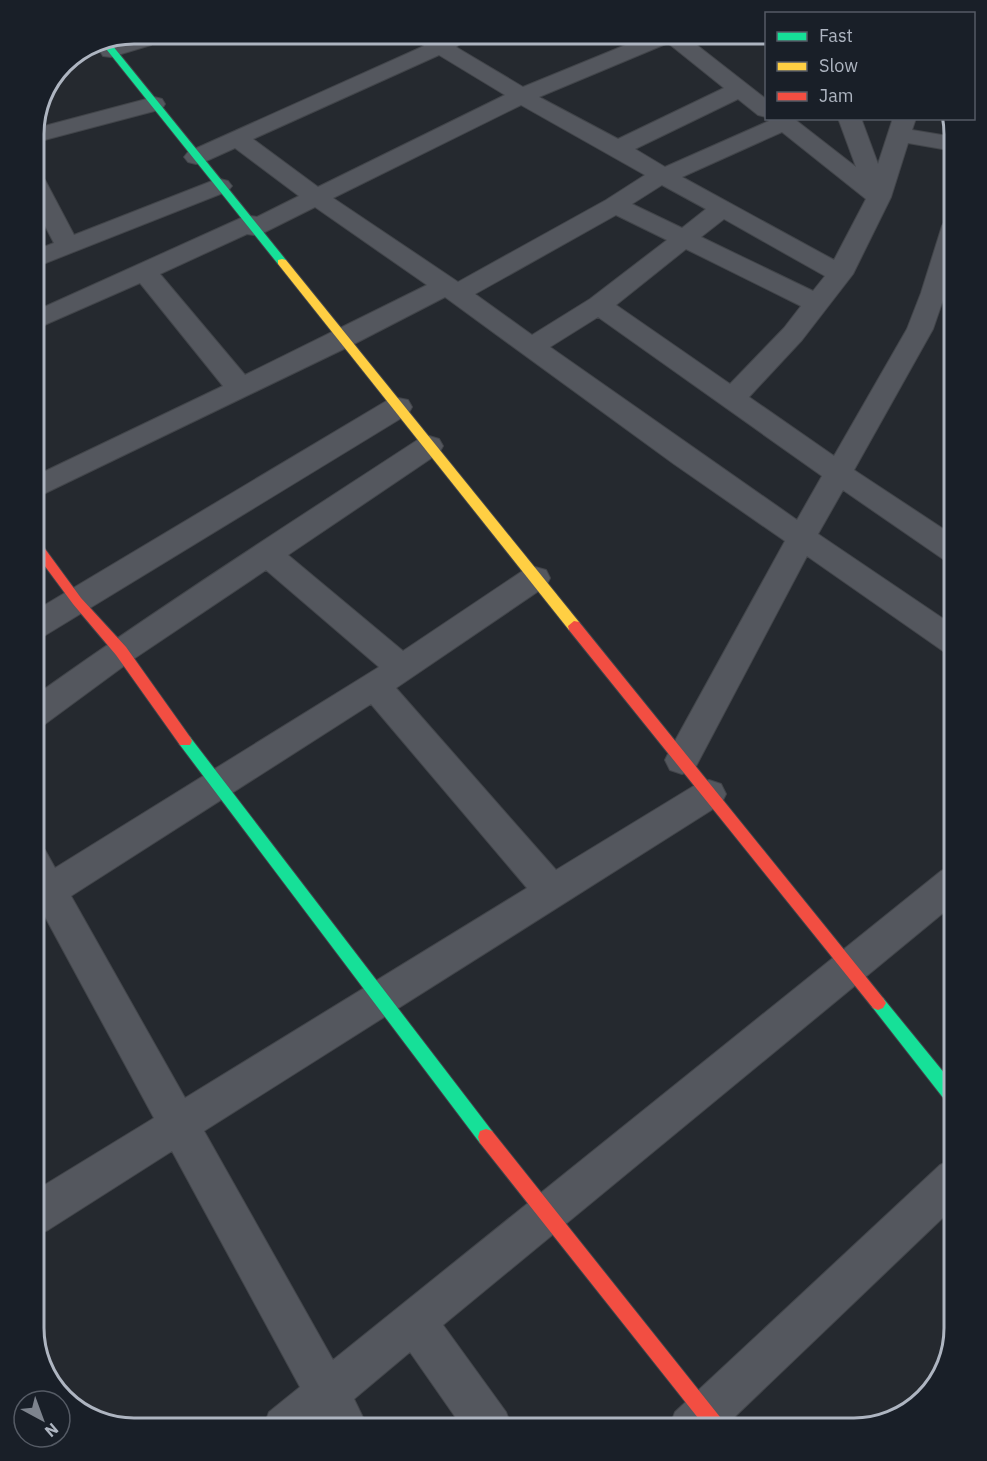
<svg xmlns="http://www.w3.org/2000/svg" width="987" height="1461" font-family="'IBM Plex Sans',sans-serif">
<rect width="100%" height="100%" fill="#25292f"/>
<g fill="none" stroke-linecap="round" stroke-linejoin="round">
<g stroke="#42454a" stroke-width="2">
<path id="street" d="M650 35H684L766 99V117L758 115 738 99 635 149 665 167 769 121 767 118H793L856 167 838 118H861L878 164 893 118H916L912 130 954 137V151L908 143 891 197 853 274 802 340 749 397 834 456 907 329 921 293 942 226 945 221 954 219V268L933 329 854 470 954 536V562L943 559 843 490 818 534 954 626V654L943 651 807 556 694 770 682 774 670 770 665 760 670 750 785 541 674 464 445 297 352 345 33 499V477L223 386 140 283 33 330V312L241 218 250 216 257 217 299 196 235 148 204 162 196 164 188 162 184 157 188 152 424 46 415 37H463L465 40 456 47 523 87ZM668 43 724 88 618 139 539 97ZM439 55 505 95 318 187 253 139ZM521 105 645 175 606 200 458 282 333 198ZM782 132 866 199 834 260 682 177ZM662 185 706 209 682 228 632 204ZM315 207 427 285 245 375 160 274 247 234 254 235 263 233ZM616 215 667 240 590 299 532 335 475 294ZM724 219 825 276 813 291 701 237ZM686 249 801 306 784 328 730 384 616 305ZM598 317 822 476 797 520 550 347Z
M121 40H154L151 45 111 57 103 56 100 51 103 46Z
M154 97 162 99 165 104 162 109 33 143V129Z
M33 173 41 175 45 180 74 235 212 181 220 179 228 181 232 186 228 191 33 268V251L54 243 33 203Z
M398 398 408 400 412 407 408 414 44 636 33 639V612L388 400Z
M429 436 439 439 443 446 439 453 288 555 403 651 524 570 535 567 546 570 550 578 546 586 396 688 556 870 697 784 709 780 721 784 726 794 721 804 204 1131 333 1360 941 871 954 866V904L443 1325 506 1412 512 1428H463L410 1352 354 1399 368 1428H263L269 1412 300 1387 172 1151 48 1230 33 1236V1192L154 1118 43 913 33 917V846L45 850 55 868 379 667 266 570 132 660 45 724 33 728V697C159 607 289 524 419 439ZM371 704 527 888 185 1098 71 896Z
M954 1159V1207L723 1428H669L675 1412 940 1165Z"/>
</g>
<g stroke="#42454a" stroke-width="2">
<path id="fast" d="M99 40H108L286 260V264H278Z
M185 735 190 737 492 1131 494 1137 492 1143 486 1145 480 1143 180 745 178 741 180 737Z
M878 996 883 998 954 1085V1106L948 1104 873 1008 870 1003 873 998Z"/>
</g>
<g stroke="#42454a" stroke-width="2">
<path id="slow" d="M282 259 286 260 579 622 580 626 579 630H569L278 264V260Z"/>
</g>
<g stroke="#42454a" stroke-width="2">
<path id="jam" d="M33 537 37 538 81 598 126 647 190 737 192 741 190 745H180L116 655 73 604 33 550Z
M574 621 579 622 883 998 886 1003 883 1008 878 1010 873 1008 569 630 568 626Z
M486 1129 492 1131 724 1422 727 1428H706L480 1143 478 1137 480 1131Z"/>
</g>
<use href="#street" fill="#54575e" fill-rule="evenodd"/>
<use href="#fast" fill="#16e098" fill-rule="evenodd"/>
<use href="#slow" fill="#ffcf43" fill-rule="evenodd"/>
<use href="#jam" fill="#f24e42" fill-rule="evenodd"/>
</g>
<path d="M0 0H987V1461H0ZM134 44H854A90 90 0 0 1 944 134V1328A90 90 0 0 1 854 1418H134A90 90 0 0 1 44 1328V134A90 90 0 0 1 134 44Z" fill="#191f28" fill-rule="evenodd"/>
<path fill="none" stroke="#aeb5c1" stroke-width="3" d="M134 44H854A90 90 0 0 1 944 134V1328A90 90 0 0 1 854 1418H134A90 90 0 0 1 44 1328V134A90 90 0 0 1 134 44Z"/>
<rect x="765" y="12" width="210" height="108" fill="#191f28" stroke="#555b65" stroke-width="1.5"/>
<rect x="777" y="32" width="30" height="9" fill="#16e098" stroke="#555b65" stroke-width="1.5"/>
<text x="819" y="42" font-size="18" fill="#aeb5c1">Fast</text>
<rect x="777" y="62" width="30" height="9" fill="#ffcf43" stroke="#555b65" stroke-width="1.5"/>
<text x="819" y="72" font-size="18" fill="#aeb5c1">Slow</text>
<rect x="777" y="92" width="30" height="9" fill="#f24e42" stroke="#555b65" stroke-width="1.5"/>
<text x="819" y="102" font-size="18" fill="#aeb5c1">Jam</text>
<g transform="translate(42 1419) rotate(139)"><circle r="28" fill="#191f28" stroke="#555b65" stroke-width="1.5"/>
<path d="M0-4.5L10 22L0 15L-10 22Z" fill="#7e848e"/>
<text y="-9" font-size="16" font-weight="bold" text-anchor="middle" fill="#aeb5c1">N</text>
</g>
</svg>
